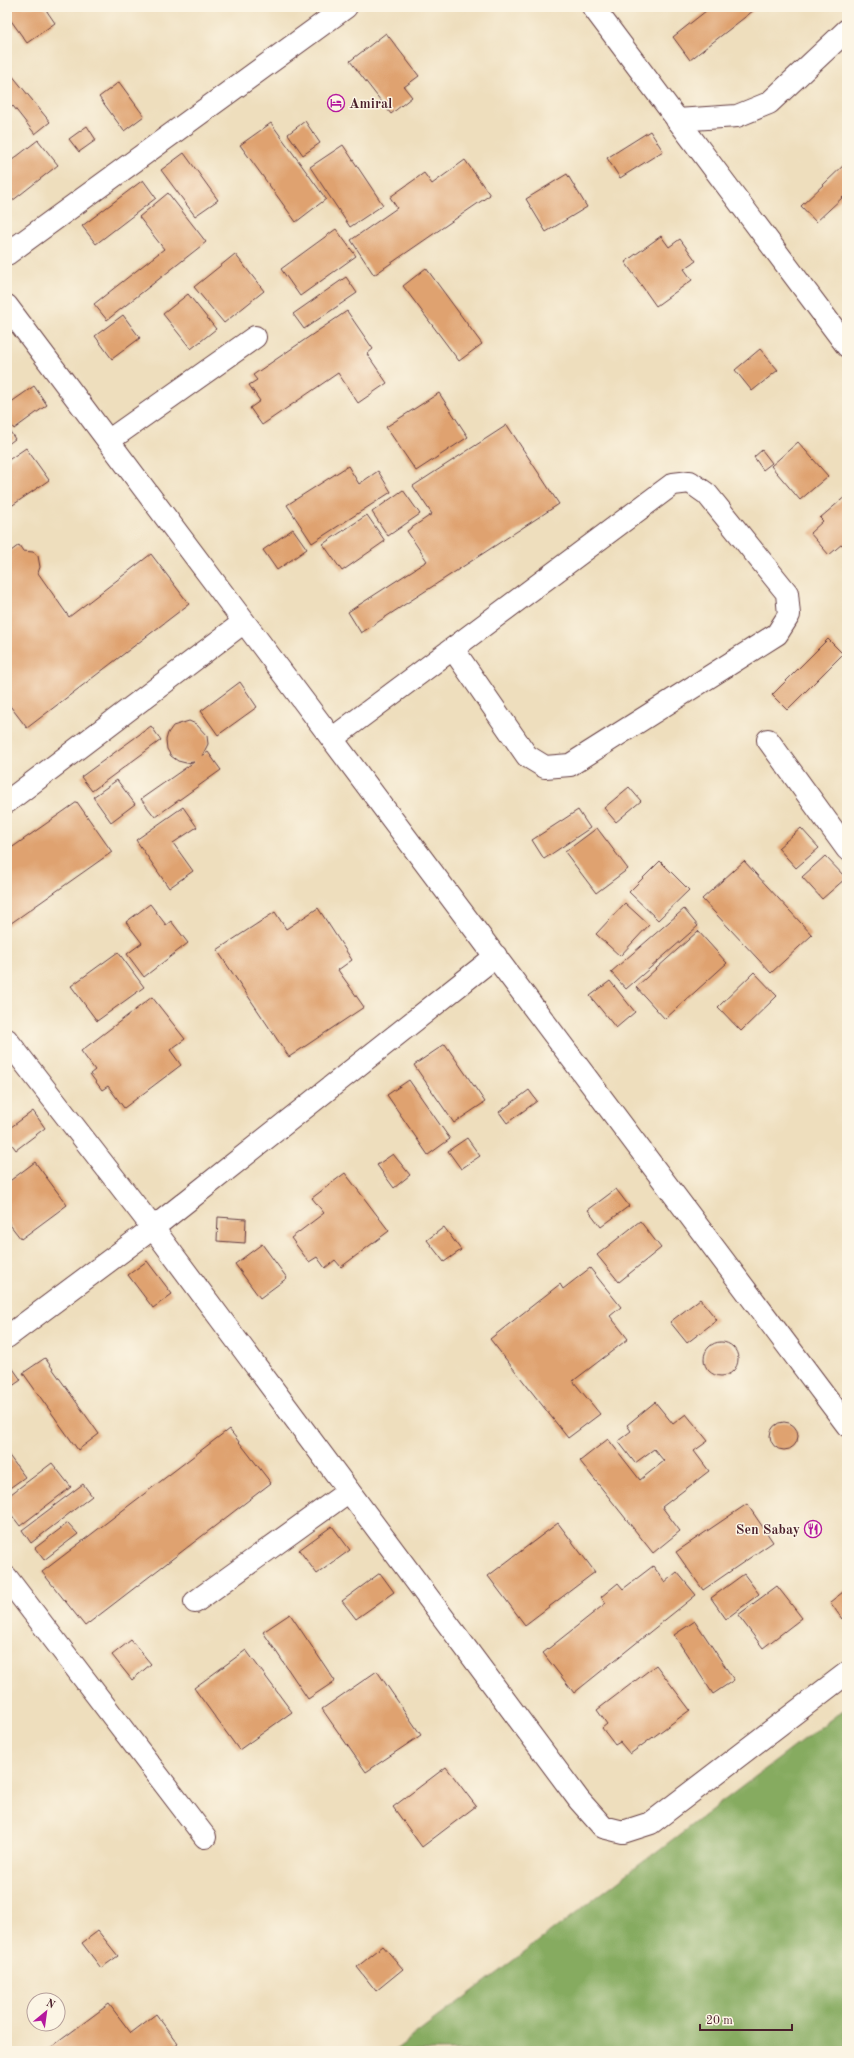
<svg xmlns="http://www.w3.org/2000/svg" width="854" height="2058" font-family="'Old Standard TT',serif">
<rect width="100%" height="100%" fill="#fcf5e5"/>
<filter id="ink" filterUnits="userSpaceOnUse"><feTurbulence type="fractalNoise" baseFrequency=".025" numOctaves="2"/><feDisplacementMap in="SourceGraphic" scale="8" xChannelSelector="R" yChannelSelector="G"/><feConvolveMatrix kernelMatrix="1 2 1 2 8 2 1 2 1" color-interpolation-filters="sRGB"/></filter>
<filter id="wash" filterUnits="userSpaceOnUse"><feTurbulence type="fractalNoise" baseFrequency=".012" numOctaves="4" result="noise"/><feDisplacementMap in="SourceGraphic" scale="16" xChannelSelector="R" yChannelSelector="G"/><feGaussianBlur stdDeviation="0.9" result="paint"/><feColorMatrix in="noise" values="0 0 0 0 0 0 0 0 0 0 0 0 0 0 0 0 0 1.4 0 .05"/><feComposite in="paint" operator="in"/></filter>
<g filter="url(#wash)">
<rect width="100%" height="100%" fill="#eedebd"/>
<path fill="#86ab60" stroke="#686546" d="M847 1707V2051H394Z"/>
<g id="blocks">
<path fill="#dfa26f" d="M7 7H44L55 23 27 43 7 15Z
M711 7H758L690 60 673 37Z
M386 33 419 76 404 87 412 97 391 114 350 61Z
M7 69 50 122 35 134 13 106 7 111Z
M119 82 144 116 124 131 99 97Z
M305 121 320 143 303 155 288 134Z
M271 123 326 199 296 222 240 145Z
M87 126 96 140 79 152 69 139Z
M650 131 663 151 620 178 607 158Z
M38 140 58 165 7 205V164Z
M343 145 383 205 350 227 310 167Z
M184 153 218 200 195 216 161 170Z
M465 160 490 195 374 275 351 240 397 208 390 197 424 173 432 184Z
M847 162V201L843 197 816 222 801 206Z
M567 174 587 207 546 232 526 199Z
M143 180 156 198 96 244 82 226Z
M168 193 206 242 107 320 94 304 164 249 139 217Z
M336 229 356 256 300 296 281 269Z
M661 236 669 247 680 239 696 261 684 269 692 280 656 306 625 262Z
M235 254 264 291 224 323 194 287Z
M426 268 482 344 459 361 403 286Z
M346 277 357 293 304 329 293 314Z
M188 294 216 329 191 349 163 314Z
M347 311 373 349 367 354 387 383 358 403 338 373 262 425 250 408 260 401 249 385 257 380 253 375Z
M123 315 140 338 112 359 95 336Z
M760 349 778 370 752 391 735 370Z
M34 386 47 405 14 429 7 419V405Z
M439 393 468 437 416 471 386 427Z
M507 425 559 504 361 633 348 612 427 561 407 531 432 514 413 486Z
M7 427 15 439 7 445Z
M798 442 828 476 800 500 771 466Z
M26 448 49 480 7 509V461Z
M762 450 772 463 763 470 754 457Z
M348 466 359 484 378 471 391 492 312 543 287 505Z
M403 490 420 514 388 536 372 512Z
M847 495V549L842 544 829 555 810 533 823 521 820 518Z
M367 515 385 541 342 571 323 544Z
M293 529 307 549 277 570 263 550Z
M19 545 23 551 33 552 38 556 40 567 38 573 69 617 151 554 189 604 27 728 7 702V663L10 661 7 656V554Z
M828 639 843 654 787 710 772 695Z
M240 682 257 707 218 735 201 711Z
M189 721 196 724 207 736 208 744 202 756 208 752 221 770 155 817 141 799 194 762 186 763 178 761 171 756 167 749 166 740 168 733 173 726Z
M151 726 161 740 92 791 81 777Z
M117 780 135 804 111 822 93 797Z
M629 787 641 801 616 822 604 808Z
M77 802 112 852 7 926V851Z
M183 807 197 827 173 843 193 871 169 888 136 840Z
M578 810 590 828 544 859 532 840Z
M597 828 628 869 596 893 565 852Z
M801 828 819 848 796 868 778 848Z
M825 856 846 878 822 899 802 877Z
M660 861 689 890 658 920 629 892Z
M744 861 812 935 771 973 702 899Z
M625 903 649 925 620 956 596 934Z
M150 904 166 925 171 921 188 943 144 977 127 954 142 943 126 922Z
M318 908 352 960 338 970 364 1007 289 1057 217 950 275 912 286 929Z
M684 909 698 926 626 989 611 972Z
M698 931 727 963 665 1019 636 987Z
M118 952 144 987 97 1021 71 986Z
M754 972 777 996 741 1031 718 1007Z
M610 981 635 1012 616 1028 590 996Z
M152 997 185 1039 170 1050 181 1065 124 1108 108 1086 102 1090 90 1074 95 1070 81 1051Z
M445 1044 485 1102 454 1123 414 1065Z
M409 1080 450 1139 428 1155 387 1095Z
M529 1090 537 1101 507 1123 499 1112Z
M33 1111 45 1128 16 1150 7 1138V1130Z
M467 1138 480 1156 461 1169 448 1151Z
M393 1154 410 1175 394 1188 377 1165Z
M35 1162 67 1205 21 1239 7 1221V1183Z
M345 1173 389 1231 341 1267 335 1260 325 1268 317 1257 309 1262 291 1238 324 1213 312 1198Z
M616 1189 629 1206 601 1227 588 1210Z
M218 1217 246 1219 245 1243 217 1241Z
M640 1221 661 1248 619 1282 597 1255Z
M444 1227 461 1250 444 1262 427 1240Z
M262 1244 287 1278 260 1298 235 1264Z
M147 1261 172 1294 153 1308 128 1275Z
M590 1268 621 1307 610 1316 628 1339 573 1381 600 1414 568 1438 490 1339 560 1284 563 1289Z
M700 1299 717 1320 687 1343 670 1322Z
M704 1359a17 17 0 1 1 34 0a17 17 0 1 1-34 0Z
M45 1358 99 1434 78 1450 23 1373Z
M9 1363 21 1380 8 1389 7 1365Z
M655 1402 673 1424 686 1414 708 1441 694 1451 709 1471 662 1507 680 1531 653 1553 580 1461 608 1439 640 1480 664 1461 654 1449 635 1463 618 1441 631 1431 627 1425Z
M770 1436a14 14 0 1 1 28 0a14 14 0 1 1-28 0Z
M229 1429 271 1483 85 1626 42 1572Z
M7 1453 25 1477 7 1490Z
M52 1463 71 1487 20 1526 7 1509V1497Z
M83 1484 92 1496 31 1543 22 1530Z
M747 1504 773 1542 703 1590 676 1552Z
M68 1523 78 1534 44 1560 35 1548Z
M558 1523 595 1572 525 1625 488 1576Z
M332 1526 350 1550 317 1574 299 1550Z
M653 1566 665 1582 677 1572 696 1595 574 1693 543 1653 606 1603 601 1597 618 1583 623 1589Z
M380 1573 394 1592 356 1619 342 1601Z
M744 1574 759 1594 726 1619 711 1598Z
M777 1586 802 1618 763 1648 738 1615Z
M847 1589V1615L842 1619 830 1602Z
M290 1614 335 1681 308 1699 263 1632Z
M695 1621 734 1680 713 1694 674 1635Z
M131 1640 151 1664 132 1680 112 1655Z
M246 1650 292 1712 239 1750 194 1688Z
M656 1665 690 1710 630 1754 620 1742 615 1745 602 1728 607 1724 597 1710Z
M377 1671 421 1735 366 1772 322 1709Z
M446 1767 476 1806 422 1847 393 1807Z
M98 1931 118 1956 101 1968 82 1943Z
M383 1946 403 1969 376 1991 357 1967Z
M109 2004 131 2033 156 2014 178 2044 169 2051H46Z"/>
</g>
</g>
<g filter="url(#ink)">
<use href="#blocks" fill-opacity="0" stroke="#633c41" stroke-width="1"/>
<g fill="none" stroke-linecap="round" stroke-linejoin="round">
<g stroke="#633c41" stroke-width="24">
<path id="minor" d="M593 7 847 346
M677 120 737 116 769 103 847 30
M7 254 346 7
M7 306 847 1425
M108 441 255 337
M333 738 673 484 690 482 707 494 787 593 789 615 777 634 570 765 545 767 527 756 453 649
M768 740 847 849
M7 802 244 622
M7 1040 153 1228 579 1800 603 1827 623 1832 651 1823 847 1673
M7 1337 153 1228 496 956
M7 1578 205 1837
M195 1602 349 1491"/>
</g>
<use href="#minor" stroke="#fff" stroke-width="22"/>
</g>
</g>
<defs>
<g id="hotel-ring" transform="scale(0.9)"><circle r="9.5" fill="#fcf5e5" stroke="#b5179e" stroke-width="1.5"/><path d="M-6-4.5h1.5V1H6V5H4.5V3h-9V5H-6ZM-4 0a1.8 1.8 0 1 1 3.6 0ZM.5 0V-2.5h3Q6-2.5 6 0Z" fill="#b5179e"/></g>
<g id="restaurant-ring" transform="scale(0.9)"><circle r="9.5" fill="#fcf5e5" stroke="#b5179e" stroke-width="1.5"/><path d="M-5-6h1v4h1v-4h1v4h1v-4h1v5L-1.5 .5V6h-2V.5L-5-1ZM5-6V6H3V1.5H1.5Q1.5-4 5-6Z" fill="#b5179e"/></g>
</defs>
<g fill-rule="evenodd">
<use href="#hotel-ring" x="336" y="103"/>
<use href="#restaurant-ring" x="813" y="1529"/>
</g>
<g text-anchor="middle" stroke-width="3" stroke-linejoin="round" paint-order="stroke">
<g font-size="14" font-weight="bold" fill="#4a1f2b" stroke="#fcf5e5" text-anchor="start">
<text x="349" y="108">Amiral</text>
<text x="800" y="1534" text-anchor="end">Sen Sabay</text>
</g>
</g>
<rect width="854" height="2058" fill="none" stroke="#fcf5e5" stroke-width="24"/>
<g transform="translate(46 2012) rotate(29)"><circle r="19" fill="#fcf5e5" stroke="#b59f9b"/>
<path d="M0-3L7 15L0 10L-7 15Z" fill="#b5179e"/>
<text y="-6" font-size="11" font-weight="bold" text-anchor="middle" fill="#4a1f2b">N</text>
</g>
<path d="M700 2024v6h92v-6" fill="none" stroke="#4a1f2b" stroke-width="2"/>
<text x="706" y="2024" font-size="12" fill="#4a1f2b" stroke="#fcf5e5" stroke-width="3" paint-order="stroke">20 m</text>
</svg>
